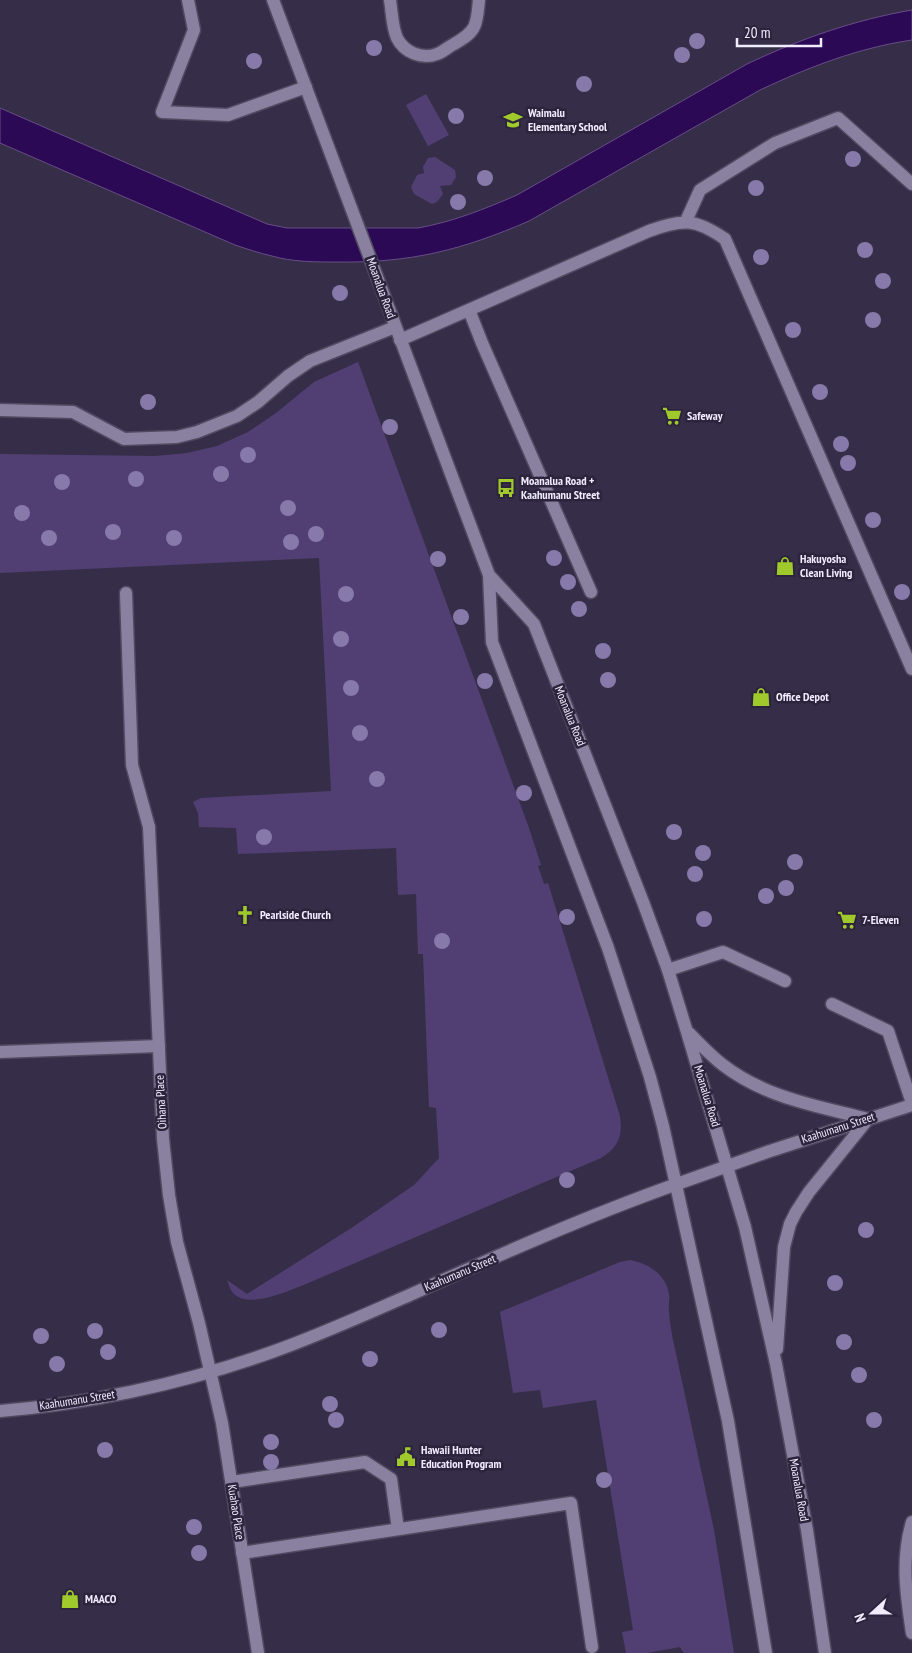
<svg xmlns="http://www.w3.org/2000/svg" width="912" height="1653" font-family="'PT Sans Narrow',sans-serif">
<rect width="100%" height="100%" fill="#362e48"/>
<path fill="#513f74" d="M426 94 449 135 428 146 406 105Z
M435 157 455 170 456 177 451 185 440 186 443 194 437 202 432 204 414 194 411 187 417 175 424 173 423 167 428 158Z
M358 362 529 828 541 865 538 866 544 884 548 883 620 1116C623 1136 618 1148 601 1158L313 1281C295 1288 251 1310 234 1294 230 1290 229 1285 227 1280L247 1294 353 1227 414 1185 439 1158 436 1108 429 1107 423 954H418L416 894 398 895 396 848 238 854 236 828 199 827 198 813 193 802 201 798 331 791 319 558 0 573V454L155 456 187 453 217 446 248 432 276 413 314 382Z
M630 1260C648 1263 667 1275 669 1295 670 1300 668 1306 669 1311 669 1319 671 1327 672 1335L714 1530 734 1653H684L680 1647 647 1653H626L622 1632 633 1630 596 1400 543 1408 540 1390 513 1393 500 1312 620 1262Z"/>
<path fill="#2c0955" stroke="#674d87" d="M912 10V40C858 48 809 67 760 90L529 221C462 250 411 263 337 262 316 262 292 262 272 256 259 253 247 249 235 245L0 143V108L267 224 287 228H418C452 222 485 209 517 195L747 64C800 39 854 20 912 10Z"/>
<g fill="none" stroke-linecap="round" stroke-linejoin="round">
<g stroke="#504960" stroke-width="15">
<path id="service" d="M188 0 194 30 162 112 228 115 306 87
M390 0C392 12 392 27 397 38 404 52 422 60 437 54 443 52 448 47 454 44 461 40 470 35 474 27 478 19 478 8 479 0
M686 221 700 190 775 143 838 118 912 184
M469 310 482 343 591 592
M400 340 649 231C682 219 695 218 725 239L912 669
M0 410 73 412 124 439 177 437 197 432 237 416 258 402 288 376 310 361 395 327
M126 593 132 765 149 827
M668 970 723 952 785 981
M832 1004 888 1031 912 1103
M0 1052 159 1046
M232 1482 365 1462 391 1479 398 1529
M242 1553 571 1503 592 1647"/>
</g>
<g stroke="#504960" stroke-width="15">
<path id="minor" d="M149 827 163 1139 169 1195 177 1242 199 1323 222 1423 258 1653
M912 1522C901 1559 906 1594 912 1633"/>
</g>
<g stroke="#504960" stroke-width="15">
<path id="tertiary" d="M0 1411C93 1403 185 1383 272 1352 320 1335 366 1314 412 1294 499 1255 587 1216 677 1184"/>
</g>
<g stroke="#504960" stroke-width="15">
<path id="secondary" d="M273 0 489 575 492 642 608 948 650 1077 663 1126 728 1421 766 1653
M489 575 534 624 643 902 668 970 687 1032 745 1227 776 1364 807 1530 825 1653
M689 1033C700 1044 711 1056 723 1065 766 1098 817 1106 868 1119
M677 1184 767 1152 912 1105
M777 1349 784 1247 790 1224 796 1212 809 1192 868 1119"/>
</g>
<use href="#service" stroke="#89819f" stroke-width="12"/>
<use href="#minor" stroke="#89819f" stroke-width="12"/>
<use href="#tertiary" stroke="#89819f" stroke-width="12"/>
<use href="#secondary" stroke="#89819f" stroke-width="12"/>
</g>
<g fill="#8779a9">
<circle cx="697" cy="41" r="8"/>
<circle cx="374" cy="48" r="8"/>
<circle cx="682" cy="55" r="8"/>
<circle cx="254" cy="61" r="8"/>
<circle cx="584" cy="84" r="8"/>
<circle cx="456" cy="116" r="8"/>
<circle cx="853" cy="159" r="8"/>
<circle cx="485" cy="178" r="8"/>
<circle cx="756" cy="188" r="8"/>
<circle cx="458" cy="202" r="8"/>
<circle cx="865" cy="250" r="8"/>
<circle cx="761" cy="257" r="8"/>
<circle cx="883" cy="281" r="8"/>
<circle cx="340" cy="293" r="8"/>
<circle cx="873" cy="320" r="8"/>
<circle cx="793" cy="330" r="8"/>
<circle cx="820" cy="392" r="8"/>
<circle cx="148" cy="402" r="8"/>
<circle cx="390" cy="427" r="8"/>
<circle cx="841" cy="444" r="8"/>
<circle cx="248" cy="455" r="8"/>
<circle cx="848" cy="463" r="8"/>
<circle cx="221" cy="474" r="8"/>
<circle cx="136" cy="479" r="8"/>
<circle cx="62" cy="482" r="8"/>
<circle cx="288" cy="508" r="8"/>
<circle cx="22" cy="513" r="8"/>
<circle cx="873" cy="520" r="8"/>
<circle cx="113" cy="532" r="8"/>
<circle cx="316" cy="534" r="8"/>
<circle cx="49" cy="538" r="8"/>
<circle cx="174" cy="538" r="8"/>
<circle cx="291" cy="542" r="8"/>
<circle cx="554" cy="558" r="8"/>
<circle cx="438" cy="559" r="8"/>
<circle cx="568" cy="582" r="8"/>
<circle cx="902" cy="592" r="8"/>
<circle cx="346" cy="594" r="8"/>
<circle cx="579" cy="609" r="8"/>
<circle cx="461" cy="617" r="8"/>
<circle cx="341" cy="639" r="8"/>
<circle cx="603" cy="651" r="8"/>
<circle cx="608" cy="680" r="8"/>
<circle cx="485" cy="681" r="8"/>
<circle cx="351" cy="688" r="8"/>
<circle cx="360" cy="733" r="8"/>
<circle cx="377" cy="779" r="8"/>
<circle cx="524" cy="793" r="8"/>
<circle cx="674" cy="832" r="8"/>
<circle cx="264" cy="837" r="8"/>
<circle cx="703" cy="853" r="8"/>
<circle cx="795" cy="862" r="8"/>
<circle cx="695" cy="874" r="8"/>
<circle cx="786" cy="888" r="8"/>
<circle cx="766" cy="896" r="8"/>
<circle cx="567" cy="917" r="8"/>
<circle cx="704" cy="919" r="8"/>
<circle cx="442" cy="941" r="8"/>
<circle cx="567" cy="1180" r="8"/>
<circle cx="866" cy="1230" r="8"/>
<circle cx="835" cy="1283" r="8"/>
<circle cx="439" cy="1330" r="8"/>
<circle cx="95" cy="1331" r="8"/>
<circle cx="41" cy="1336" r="8"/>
<circle cx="844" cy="1342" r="8"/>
<circle cx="108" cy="1352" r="8"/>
<circle cx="370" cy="1359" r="8"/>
<circle cx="57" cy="1364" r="8"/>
<circle cx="859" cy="1375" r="8"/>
<circle cx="330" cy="1404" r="8"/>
<circle cx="336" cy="1420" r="8"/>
<circle cx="874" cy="1420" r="8"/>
<circle cx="271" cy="1442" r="8"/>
<circle cx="105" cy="1450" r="8"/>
<circle cx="271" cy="1462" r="8"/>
<circle cx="604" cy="1480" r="8"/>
<circle cx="194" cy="1527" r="8"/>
<circle cx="199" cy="1553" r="8"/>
</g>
<defs>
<g id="school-bare" transform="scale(1.5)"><path d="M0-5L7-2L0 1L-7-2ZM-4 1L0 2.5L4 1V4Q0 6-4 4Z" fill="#a0c92b" stroke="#2c243d" stroke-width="2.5" paint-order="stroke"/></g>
<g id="supermarket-bare" transform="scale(1.5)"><path d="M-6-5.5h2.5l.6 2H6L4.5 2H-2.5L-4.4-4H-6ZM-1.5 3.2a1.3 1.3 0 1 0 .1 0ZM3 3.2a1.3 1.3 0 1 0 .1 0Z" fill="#a0c92b" stroke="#2c243d" stroke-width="2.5" paint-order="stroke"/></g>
<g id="bus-bare" transform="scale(1.5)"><path d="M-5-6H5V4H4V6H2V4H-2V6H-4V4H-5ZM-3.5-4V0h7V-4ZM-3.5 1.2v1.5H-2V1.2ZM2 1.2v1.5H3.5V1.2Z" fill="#a0c92b" stroke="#2c243d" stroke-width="2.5" paint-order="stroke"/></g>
<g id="shop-bare" transform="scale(1.5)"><path d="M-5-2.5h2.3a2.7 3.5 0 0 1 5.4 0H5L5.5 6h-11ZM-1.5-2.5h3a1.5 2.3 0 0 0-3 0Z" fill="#a0c92b" stroke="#2c243d" stroke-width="2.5" paint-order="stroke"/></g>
<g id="church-bare" transform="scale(1.5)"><path d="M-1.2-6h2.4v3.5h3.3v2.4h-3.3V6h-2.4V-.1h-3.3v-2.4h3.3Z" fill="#a0c92b" stroke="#2c243d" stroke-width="2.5" paint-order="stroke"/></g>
<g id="civic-bare" transform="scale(1.5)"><path d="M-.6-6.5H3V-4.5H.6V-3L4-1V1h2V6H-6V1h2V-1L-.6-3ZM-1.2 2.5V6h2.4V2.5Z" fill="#a0c92b" stroke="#2c243d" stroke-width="2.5" paint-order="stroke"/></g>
</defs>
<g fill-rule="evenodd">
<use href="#school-bare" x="513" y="120"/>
<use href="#supermarket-bare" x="672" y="416"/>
<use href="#bus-bare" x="506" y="488"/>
<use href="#shop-bare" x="785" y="566"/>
<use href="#shop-bare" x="761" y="697"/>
<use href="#church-bare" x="245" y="915"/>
<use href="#supermarket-bare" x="847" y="920"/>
<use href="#civic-bare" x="406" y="1457"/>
<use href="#shop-bare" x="70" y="1599"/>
</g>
<g text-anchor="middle" stroke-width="5" stroke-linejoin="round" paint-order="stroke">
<g font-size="12" font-weight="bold" fill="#f0ecfd" stroke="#2c243d" text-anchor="start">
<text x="528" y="117">Waimalu<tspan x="528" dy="14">Elementary School</tspan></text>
<text x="687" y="420">Safeway</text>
<text x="521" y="485">Moanalua Road +<tspan x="521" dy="14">Kaahumanu Street</tspan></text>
<text x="800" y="563">Hakuyosha<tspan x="800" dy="14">Clean Living</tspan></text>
<text x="776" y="701">Office Depot</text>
<text x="260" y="919">Pearlside Church</text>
<text x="862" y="924">7-Eleven</text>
<text x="421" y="1454">Hawaii Hunter<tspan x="421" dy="14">Education Program</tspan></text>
<text x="85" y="1603">MAACO</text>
</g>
<g font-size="12" fill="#f0ecfd" stroke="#2c243d">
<text transform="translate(381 288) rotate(70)" y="4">Moanalua Road</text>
<text transform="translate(570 716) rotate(68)" y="4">Moanalua Road</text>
<text transform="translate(707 1096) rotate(73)" y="4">Moanalua Road</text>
<text transform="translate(161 1102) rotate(-93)" y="4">Oihana Place</text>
<text transform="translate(838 1128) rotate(-18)" y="4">Kaahumanu Street</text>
<text transform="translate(460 1273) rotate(-23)" y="4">Kaahumanu Street</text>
<text transform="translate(77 1400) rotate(-9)" y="4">Kaahumanu Street</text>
<text transform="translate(799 1490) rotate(80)" y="4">Moanalua Road</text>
<text transform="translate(236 1512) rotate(81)" y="4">Kuahao Place</text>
</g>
</g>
<g transform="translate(872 1613) rotate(249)" stroke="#2c243d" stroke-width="4" paint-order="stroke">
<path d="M0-4L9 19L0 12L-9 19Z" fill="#f0ecfd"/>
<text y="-8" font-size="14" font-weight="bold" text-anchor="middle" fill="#f0ecfd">N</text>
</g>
<path d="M737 38v8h84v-8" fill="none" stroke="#f0ecfd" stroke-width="2.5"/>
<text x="744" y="38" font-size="15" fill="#f0ecfd" stroke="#2c243d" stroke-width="4" paint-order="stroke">20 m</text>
</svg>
